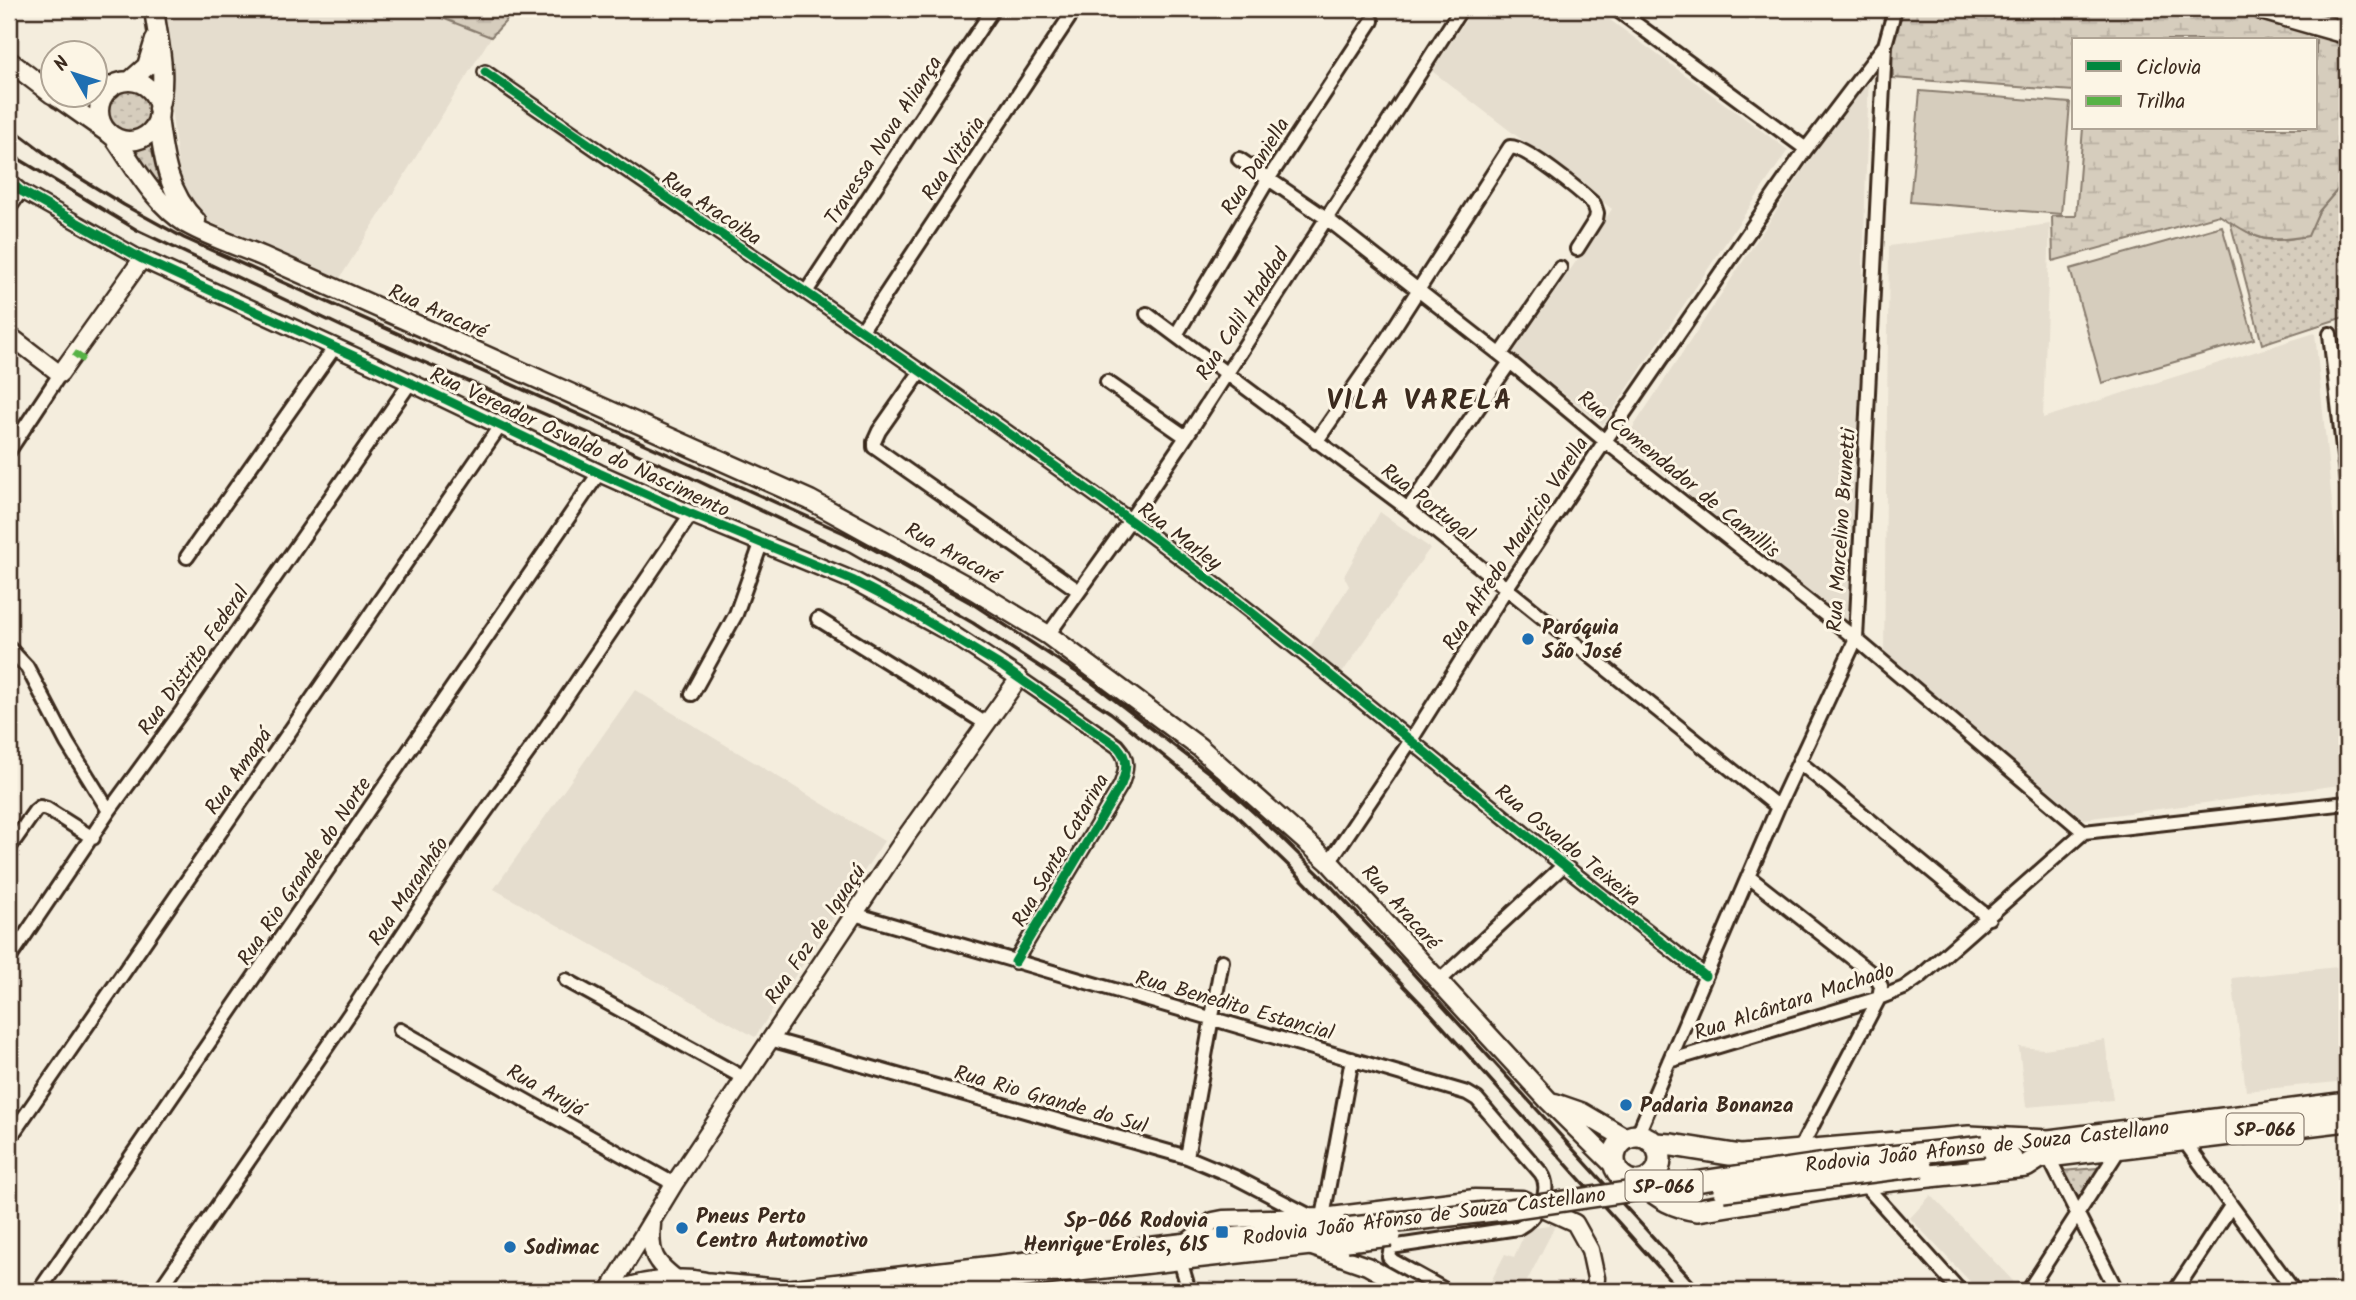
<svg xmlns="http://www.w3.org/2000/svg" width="2356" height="1300" font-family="Kalam,sans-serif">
<defs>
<pattern id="grass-dots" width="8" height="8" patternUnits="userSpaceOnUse" patternTransform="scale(1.75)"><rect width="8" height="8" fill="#d6cdbd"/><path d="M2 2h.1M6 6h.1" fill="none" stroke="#b9b0a2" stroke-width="1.8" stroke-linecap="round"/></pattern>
<pattern id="wetland-marsh" width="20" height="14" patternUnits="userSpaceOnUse" patternTransform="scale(1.75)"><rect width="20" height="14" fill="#d6cdbd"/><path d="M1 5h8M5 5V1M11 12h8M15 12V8" fill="none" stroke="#b9b0a2"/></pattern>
</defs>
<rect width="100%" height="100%" fill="#f4eddd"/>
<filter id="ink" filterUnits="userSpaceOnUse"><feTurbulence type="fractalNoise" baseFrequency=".0143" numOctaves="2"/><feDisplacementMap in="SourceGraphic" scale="14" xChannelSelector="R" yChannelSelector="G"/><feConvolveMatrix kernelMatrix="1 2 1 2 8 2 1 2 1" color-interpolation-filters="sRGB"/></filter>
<g filter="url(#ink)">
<path fill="#e5ddce" d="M159 9H419L491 37 340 278 208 221 193 210 181 189Z
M1473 9H1595L1788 150 1603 425 1513 353 1612 209 1432 71Z
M1869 71 1852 629 1624 441Z
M2050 224 2043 418 2315 333 2347 652V784L2084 819 1884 655 1889 246Z
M1380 512 1430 548 1340 676 1308 650 1349 586 1344 576Z
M635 690 884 841 755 1037 494 889Z
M2347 966V1081L2246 1091 2232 978Z
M2105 1040 2113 1100 2026 1107 2019 1047 2044 1049Z
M1931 1195 2013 1281 2005 1291H1979L1910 1218Z
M1556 1224 1522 1291H1486L1505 1254 1514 1257 1527 1228Z"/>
<path fill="url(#grass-dots)" stroke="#887c6e" stroke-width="2" d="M105 111a24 24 0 1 1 48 0a24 24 0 1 1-48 0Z
M155 134 163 195 126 146 139 144Z
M2347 188V316L2262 344 2230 221C2264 243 2268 243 2307 236L2319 211 2338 189Z
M2098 1168 2077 1202 2063 1171Z"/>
<path fill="url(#wetland-marsh)" stroke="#887c6e" stroke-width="2" d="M419 9H517L491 37Z
M1902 9H2230L2347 41V188L2338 189 2319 211 2308 236C2261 244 2258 239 2219 215L2053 261 2052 216H2076L2083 128H2316V40H2074V91L1893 78 1891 36Z"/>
<path fill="#d6cdbd" stroke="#887c6e" stroke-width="2" d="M1920 91 2070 103 2061 214 1910 202Z
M2222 226 2254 339 2102 383 2070 269Z"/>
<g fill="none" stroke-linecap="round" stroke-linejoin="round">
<g stroke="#3b2a1e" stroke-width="18">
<path id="minor" d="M1616 9 1806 149
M485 72C700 222 919 366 1131 521 1279 629 1418 748 1561 863 1608 901 1657 938 1705 976
M1239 159 1326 218 1510 362 1605 441 1856 639 2084 832
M9 181 21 191 142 259
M9 208 21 191
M806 292 993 9
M1147 314 1408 509 1778 807
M862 330 1075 9
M2330 334 2347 483
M1176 335 1269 178 1372 21
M1501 354 1560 268
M921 371 879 431 874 442V447L1079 591
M1107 382 1186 437
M1316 442 1381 348 1510 147C1527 147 1580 191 1594 204L1597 213 1596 219 1577 249
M9 451 60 374
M1408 509 1510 362
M187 557 334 348
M818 619 985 723
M1048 635 1130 520 1186 437 1461 9
M9 648 27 667 67 743 109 811
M692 694 736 614 761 544
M1799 762 1989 918
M2084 832 2347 803
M9 848 35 811 40 807 47 809 93 838
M1329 862 1411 740 1506 589 1605 441 1806 149 1885 45
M1749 877 1875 976 1881 986 1879 998 1799 1151
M854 914 1467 1093 1477 1099 1541 1173C1554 1192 1535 1219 1518 1228L1391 1247 1389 1257 1393 1261 1447 1291
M9 959 109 811 182 711 410 383
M1015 962 1121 785C1127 769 1129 759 1117 746L1019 678
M566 980 744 1078
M1438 982 1564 865
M400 1030 674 1184
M770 1039 1187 1157 1235 1177 1312 1217
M1669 1061 1879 998 1904 988 1921 976 2084 832
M1637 1136 1778 807 1856 639 1885 45 1895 9
M9 1139 500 426
M2184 1141 2294 1291
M2048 1156 2117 1291
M1187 1157 1222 961
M1863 1183 1960 1291
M1323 1217 1352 1059
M1180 1260 1189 1291
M39 1291 599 473
M159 1291 357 1003 463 843 542 733 691 514
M2028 1291 2120 1148
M2175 1291 2231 1206"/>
</g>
<g stroke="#3b2a1e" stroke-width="21">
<path id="tertiary" d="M9 335 60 374 142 259 376 366 599 473 691 514 854 581 952 634 1019 678 907 835 674 1184 609 1291
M652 1224C649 1255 655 1263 679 1281
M1186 1243 1213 1221 1223 1219 1323 1217 1475 1198 1522 1199 1575 1223 1590 1250 1596 1278 1595 1291
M1312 1247 1367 1266 1412 1291"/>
</g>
<g stroke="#3b2a1e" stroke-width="23">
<path id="secondary" d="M154 9C158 41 168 77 158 109
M9 61 52 94
M130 81 147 66 155 40
M99 111a30 30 0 1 1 60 0a30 30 0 1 1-60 0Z
M53 94 107 132
M58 98C79 102 92 97 111 88
M158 117C163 155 167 193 196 221
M114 137C135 167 155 204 187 224 210 237 238 246 262 256L810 500 974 590 1048 635 1199 747 1329 862 1548 1100 1615 1166
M1555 1103 1581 1112 1627 1139"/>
</g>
<g stroke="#3b2a1e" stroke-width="24">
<path id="primary" d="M1978 1160 2012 1158
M709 1283 789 1290 1239 1237 1345 1228
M619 1291C647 1281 694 1274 720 1288
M901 1291 1347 1241"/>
</g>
<g stroke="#3b2a1e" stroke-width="26">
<path id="trunk" d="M2263 9 2347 33
M1614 1159a23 23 0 1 1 46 0a23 23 0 1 1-46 0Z
M1655 1144 1672 1145 1741 1156 1969 1137 2049 1141 2347 1103
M1641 1182C1659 1198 1674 1207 1698 1210L1863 1183 2026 1166 2040 1157 2347 1120"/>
</g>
<use href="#minor" stroke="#fcf5e5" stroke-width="12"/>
<use href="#tertiary" stroke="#fcf5e5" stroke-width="16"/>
<use href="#secondary" stroke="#fcf5e5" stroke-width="18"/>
<use href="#primary" stroke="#fcf5e5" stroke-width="19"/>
<use href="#trunk" stroke="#fcf5e5" stroke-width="21"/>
<path stroke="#3b2a1e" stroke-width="3.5" d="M9 126 67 170 124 205 184 238 844 533 973 604 1090 681 1212 775 1281 837 1329 884 1400 959 1702 1291
M9 153 137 230 347 329 679 472 849 552 973 623 1111 713 1236 815 1290 867 1432 1015 1680 1291"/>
<g stroke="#3b2a1e" stroke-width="24" stroke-linecap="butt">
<path id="primary-bridge" d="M1723 1191 1922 1166
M1345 1228 1503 1210 1825 1163 1984 1146
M1347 1241 1391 1236"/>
</g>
<use href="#primary-bridge" stroke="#fcf5e5" stroke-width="19"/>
<path stroke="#57b245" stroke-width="7" stroke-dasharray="14 7" stroke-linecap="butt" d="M74 353 84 360"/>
<g stroke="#fcf5e5" stroke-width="13">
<path id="cycleway" d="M485 72C700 222 919 366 1131 521 1279 629 1418 748 1561 863 1608 901 1657 938 1705 976
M9 181 21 191 142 259 231 300 376 366 599 473 691 514 854 581 893 601 1003 667 1117 746C1129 759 1127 769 1121 785L1015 962"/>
</g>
<use href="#cycleway" stroke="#00873e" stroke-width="9"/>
</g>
</g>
<g fill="#1f6fb2" stroke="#fcf5e5" stroke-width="2.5">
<circle cx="1528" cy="639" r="7"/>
<circle cx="1626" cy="1105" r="7"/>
<circle cx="682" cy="1228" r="7"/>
<rect x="1215" y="1225" width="14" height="14" rx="3.5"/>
<circle cx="510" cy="1247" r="7"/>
</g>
<g text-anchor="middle" stroke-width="6" stroke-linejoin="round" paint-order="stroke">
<g fill="#fcf5e5" stroke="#75675a" stroke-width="2">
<rect x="2226.5" y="1113.5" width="77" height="31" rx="5"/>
<rect x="1625.5" y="1170.5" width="77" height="31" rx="5"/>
</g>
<g font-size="19" font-weight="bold" fill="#3b2a1e">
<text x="2265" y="1136">SP-066</text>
<text x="1664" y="1193">SP-066</text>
</g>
<g font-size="21" fill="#3b2a1e" stroke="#fcf5e5">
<text transform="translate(883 140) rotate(-57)" y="7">Travessa Nova Aliança</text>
<text transform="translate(953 158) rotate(-56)" y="7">Rua Vitória</text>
<text transform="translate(1255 166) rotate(-58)" y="7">Rua Daniella</text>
<text transform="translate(712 208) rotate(34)" y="7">Rua Aracoiba</text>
<text transform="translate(438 311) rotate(24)" y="7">Rua Aracaré</text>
<text transform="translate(1242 314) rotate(-57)" y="7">Rua Calil Haddad</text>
<text transform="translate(580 442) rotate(25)" y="7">Rua Vereador Osvaldo do Nascimento</text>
<text transform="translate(1679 474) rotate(39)" y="7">Rua Comendador de Camillis</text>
<text transform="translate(1428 502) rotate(38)" y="7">Rua Portugal</text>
<text transform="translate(1841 530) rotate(-86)" y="7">Rua Marcelino Brunetti</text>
<text transform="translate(1180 536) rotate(37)" y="7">Rua Marley</text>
<text transform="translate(1515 543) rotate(-57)" y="7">Rua Alfredo Maurício Varella</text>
<text transform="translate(953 553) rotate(29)" y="7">Rua Aracaré</text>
<text transform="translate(193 660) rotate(-55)" y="7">Rua Distrito Federal</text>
<text transform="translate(238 771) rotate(-55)" y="7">Rua Amapá</text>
<text transform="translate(1568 845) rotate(39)" y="7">Rua Osvaldo Teixeira</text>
<text transform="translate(1060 850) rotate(-60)" y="7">Rua Santa Catarina</text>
<text transform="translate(304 871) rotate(-56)" y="7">Rua Rio Grande do Norte</text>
<text transform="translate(408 891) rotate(-56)" y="7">Rua Maranhão</text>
<text transform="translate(1401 907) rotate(48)" y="7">Rua Aracaré</text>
<text transform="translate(815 934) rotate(-56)" y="7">Rua Foz de Iguaçú</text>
<text transform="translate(1794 1001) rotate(-18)" y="7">Rua Alcântara Machado</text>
<text transform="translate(1235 1005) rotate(16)" y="7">Rua Benedito Estancial</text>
<text transform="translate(546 1090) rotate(29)" y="7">Rua Arujá</text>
<text transform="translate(1051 1099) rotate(16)" y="7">Rua Rio Grande do Sul</text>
<text transform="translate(1987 1146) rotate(-6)" y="7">Rodovia João Afonso de Souza Castellano</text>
<text transform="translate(1424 1216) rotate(-7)" y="7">Rodovia João Afonso de Souza Castellano</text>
</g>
<g font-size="21" font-weight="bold" fill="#3b2a1e" stroke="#fcf5e5" text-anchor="start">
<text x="1542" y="634">Paróquia<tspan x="1542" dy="24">São José</tspan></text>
<text x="1640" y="1112">Padaria Bonanza</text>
<text x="696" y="1223">Pneus Perto<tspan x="696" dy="24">Centro Automotivo</tspan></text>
<text x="1208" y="1227" text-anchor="end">Sp-066 Rodovia<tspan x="1208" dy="24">Henrique Eroles, 615</tspan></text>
<text x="524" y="1254">Sodimac</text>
</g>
<g font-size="28" font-weight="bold" letter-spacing="2" fill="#3b2a1e" stroke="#fcf5e5">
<text x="1420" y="409">VILA VARELA</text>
</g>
</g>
<rect width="2356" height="1300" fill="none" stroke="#fcf5e5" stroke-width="35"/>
<rect x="18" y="18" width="2321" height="1265" fill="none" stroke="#3b2a1e" stroke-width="2.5" filter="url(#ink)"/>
<rect x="2072" y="38" width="245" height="91" fill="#fcf5e5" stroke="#afa495" stroke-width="2"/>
<rect x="2086" y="61" width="35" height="10" fill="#00873e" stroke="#afa495" stroke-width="2"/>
<text x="2136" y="74" font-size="21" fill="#3b2a1e">Ciclovia</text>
<rect x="2086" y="96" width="35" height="10" fill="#57b245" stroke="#afa495" stroke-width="2"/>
<text x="2136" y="108" font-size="21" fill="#3b2a1e">Trilha</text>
<g transform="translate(74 74) rotate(309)"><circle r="33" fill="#fcf5e5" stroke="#afa495" stroke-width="2"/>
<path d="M0-5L12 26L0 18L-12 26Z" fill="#1f6fb2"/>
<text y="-10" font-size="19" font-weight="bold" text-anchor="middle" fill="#3b2a1e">N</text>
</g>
</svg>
